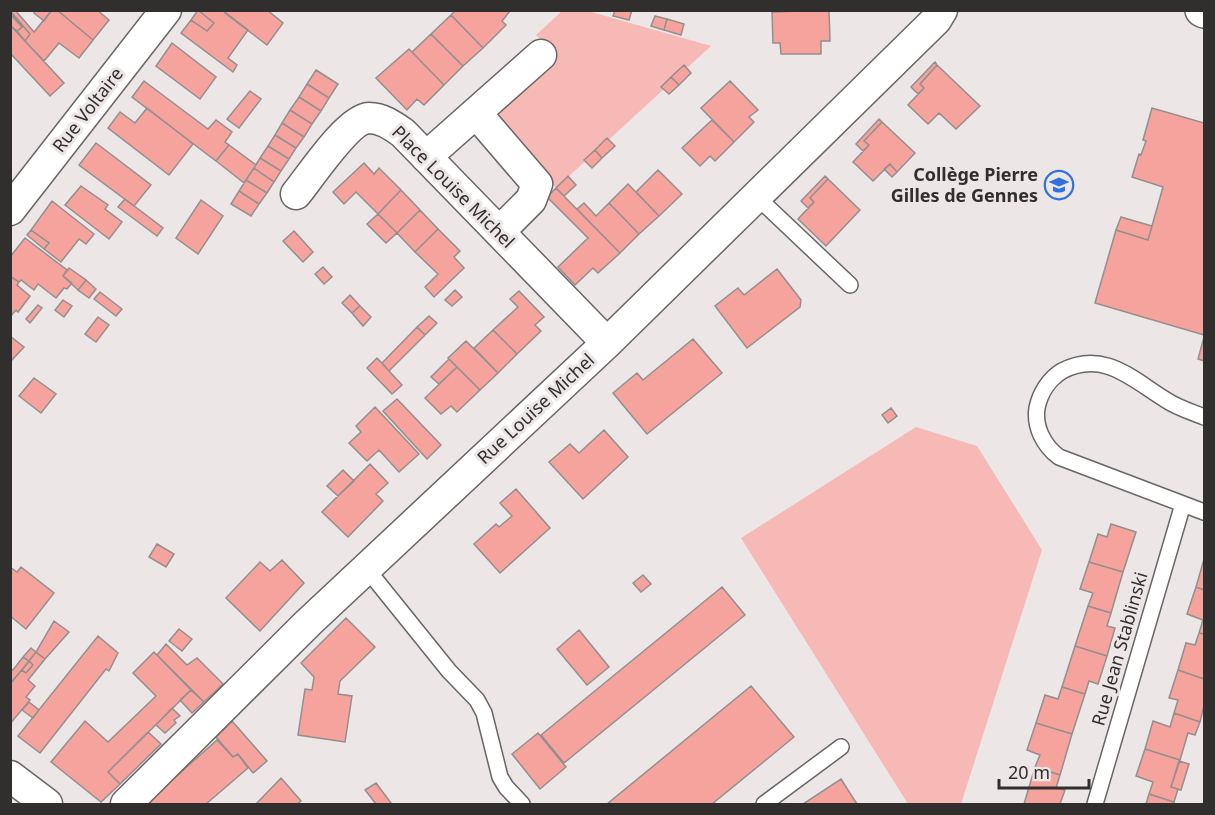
<svg xmlns="http://www.w3.org/2000/svg" width="1215" height="815" font-family="'Noto Sans',sans-serif">
<rect width="100%" height="100%" fill="#ece6e6"/>
<path fill="#f6b9b5" d="M562 11H588L711 46 556 188 499 128 500 106 553 52 536 35Z
M916 427 977 446 1042 550 961 804H908L741 538Z"/>
<path fill="#f6a29d" stroke="#948f8e" stroke-width="1.5" d="M12 10H15L34 32 52 10H57L93 40 79 58 59 43 44 61 25 41 30 34 11 12Z
M35 10H52L44 21 34 13Z
M57 10H97L109 20 93 40Z
M198 10H222L248 30 228 58 237 65 233 72 181 33 191 20 207 31 214 23Z
M198 10 214 23 207 31 191 20Z
M226 10H267L283 23 267 45 225 13Z
M456 10H510V11L502 21 506 25 483 48 451 15Z
M615 10H632L629 20 613 16Z
M829 10 830 41H821V54H781L780 43H773L772 12Z
M11 12 30 34 25 41 17 31 22 27Z
M10 14 22 27 17 31 10 25Z
M451 15 483 48 463 66 431 34Z
M655 16 667 19 664 30 651 26Z
M667 19 684 24 681 35 664 30Z
M10 25 64 83 50 96 10 53Z
M431 34 463 66 444 85 412 52Z
M172 43 216 77 200 99 156 66Z
M409 49 444 85 424 105 417 99 407 110 376 78Z
M935 62 937 65 920 84 924 88 918 94 911 87Z
M684 65 691 73 679 85 671 77Z
M937 65 980 106 956 129 939 113 928 124 908 105 924 88 920 84Z
M316 70 338 84 329 98 307 84Z
M671 77 679 85 669 94 661 87Z
M144 81 208 129 216 120 232 132 225 142 229 145 216 161 132 97Z
M730 81 758 110 749 117 754 122 734 142 701 108Z
M307 84 329 98 321 111 299 97Z
M250 91 261 99 239 128 227 119Z
M299 97 321 111 312 124 290 110Z
M147 108 193 144 169 175 108 128 120 112 135 123Z
M1152 108 1204 123V335L1095 303 1116 230 1148 240 1163 187 1132 177 1139 154 1141 155 1146 141 1143 140Z
M290 110 312 124 304 137 282 123Z
M879 119 882 122 864 141 869 145 863 151 856 144Z
M712 120 734 142 715 161 710 156 700 166 682 148Z
M882 122 915 153 897 172 890 164 873 181 853 162 869 145 864 141Z
M282 123 304 137 296 148 275 135Z
M275 135 296 148 289 159 268 146Z
M607 138 615 146 602 158 595 150Z
M96 143 151 185 134 206 79 165Z
M229 145 256 165 244 183 216 161Z
M268 146 289 159 281 171 260 158Z
M595 150 602 158 592 168 584 160Z
M260 158 281 171 274 182 254 168Z
M364 163 374 174 379 168 401 190 378 214 356 192 344 204 333 192Z
M890 164 897 172 892 177 884 169Z
M254 168 274 182 267 193 246 180Z
M658 170 682 194 659 216 636 192Z
M568 176 576 185 564 196 556 188Z
M825 176 828 179 810 198 814 202 808 208 801 201Z
M828 179 860 210 826 246 798 219 814 202 810 198Z
M246 180 267 193 259 204 239 191Z
M628 184 659 216 639 234 609 203Z
M81 186 108 205 105 209 122 222 109 239 65 205Z
M556 188 620 253 598 273 593 268 575 285 558 267 588 238 547 197Z
M401 190 420 210 397 233 378 214Z
M239 191 259 204 251 216 231 204Z
M125 199 163 228 157 236 118 207Z
M201 200 223 216 198 254 176 238Z
M52 201 94 234 86 244 79 239 61 262 44 249 49 243 31 230Z
M584 203 596 216 609 203 639 234 620 253 577 209Z
M420 210 438 229 415 252 397 233Z
M378 214 397 233 386 243 367 224Z
M1121 217 1152 226 1148 240 1116 230Z
M438 229 460 251 454 257 464 268 434 297 425 287 438 274 415 252Z
M31 230 49 243 44 249 27 235Z
M294 231 313 252 303 262 283 241Z
M25 238 67 270 63 276 72 283 67 289 64 288 56 298 38 284 34 290 21 280 19 282 10 276V257Z
M323 267 332 277 324 284 315 274Z
M69 268 86 280 78 290 63 276Z
M777 269 801 300 800 307 747 348 715 306 738 288 744 295Z
M10 276 19 282 17 285 30 296 18 312 16 310 10 317Z
M86 280 96 289 89 298 78 290Z
M455 290 462 297 452 306 445 300Z
M519 291 544 317 535 325 541 331 517 354 493 330 518 307 510 299Z
M100 292 122 309 116 316 94 299Z
M350 295 360 306 352 313 342 303Z
M63 300 72 306 64 317 55 310Z
M38 305 42 308 30 323 26 319Z
M360 306 371 317 363 326 352 313Z
M429 316 437 323 425 335 417 327Z
M98 317 109 325 96 342 85 334Z
M417 327 425 335 389 371 382 363Z
M493 330 517 354 498 373 474 348Z
M10 336 24 347 10 362Z
M1204 337V361L1198 359Z
M693 339 722 373 647 434 613 393 637 373 643 380Z
M466 341 498 373 480 390 448 358Z
M377 358 402 385 392 394 367 368Z
M449 359 457 367 439 384 431 377Z
M457 367 480 390 457 412 451 406 441 414 425 398Z
M34 378 56 394 41 413 19 396Z
M397 399 441 445 427 459 383 411Z
M375 407 419 454 399 472 379 450 367 461 349 443 361 432 356 426Z
M891 408 897 416 888 423 882 415Z
M604 430 628 457 583 499 549 462 570 444 579 453Z
M370 464 388 483 376 494 383 501 348 537 322 512Z
M343 470 354 481 338 496 327 486Z
M516 489 550 528 500 573 474 544 496 524 499 527 512 516 500 503Z
M1111 524 1136 532 1123 572 1089 562 1098 534 1107 537Z
M157 544 174 554 166 567 149 557Z
M1204 559V590L1196 587Z
M282 560 304 583 260 631 226 598 260 562 270 571Z
M1089 562 1123 572 1111 613 1088 606 1093 593 1080 589Z
M10 567 17 572 21 567 54 593 26 629 10 616Z
M643 575 651 584 641 592 633 583Z
M722 587 745 615 564 763 541 735Z
M1196 587 1204 590V634L1199 633 1203 620 1187 614Z
M1088 606 1111 613 1107 626 1115 628 1107 656 1075 646Z
M346 618 375 647 340 681 338 694 352 696 345 742 298 735 305 689 312 690 314 677 301 663Z
M54 621 69 632 45 659 36 652Z
M179 629 192 639 182 651 169 641Z
M579 630 609 667 587 685 557 649Z
M1199 633 1204 634V679L1178 670 1186 643 1195 645Z
M98 636 118 653 109 671 106 669 40 753 18 736Z
M166 644 187 665 197 658 223 684 204 702 157 655Z
M1075 646 1107 656 1098 684 1089 681 1085 694 1062 687Z
M31 648 36 652 29 661 23 657Z
M36 652 45 659 28 680 35 686 26 697 30 700 10 724V684L22 670 26 673 33 665 29 661Z
M154 652 191 690 108 772 120 784 101 802 51 762 85 721 108 742 156 696 133 673Z
M23 657 29 661 10 684V668L13 670Z
M29 661 33 665 26 673 22 670Z
M1178 670 1204 679V706L1200 722 1174 713 1178 700 1169 698Z
M751 686 794 737 712 804H607Z
M1062 687 1085 694 1072 734 1036 723 1045 695 1058 699Z
M191 690 204 702 192 713 180 700Z
M29 702 39 710 33 718 22 710Z
M172 708 180 716 174 720 176 723 165 733 156 725Z
M1174 713 1200 722 1195 735 1188 733 1180 760 1145 749 1153 721 1170 727Z
M232 721 267 761 253 773 238 754 233 757 216 737Z
M1036 723 1072 734 1060 775 1035 767 1040 755 1027 750Z
M148 732 161 744 120 784 108 772Z
M538 733 566 767 540 789 512 754Z
M217 740 233 757 238 754 248 768 206 804H145Z
M1145 749 1180 760 1171 787 1178 789 1174 802 1149 794 1153 782 1136 776Z
M1179 761 1189 764 1181 790 1171 787Z
M1035 767 1060 775 1056 788 1065 790 1060 804H1024Z
M281 778 301 801 297 804H256Z
M841 779 857 804H803Z
M376 783 391 803 389 804H376L365 790Z
M1149 794 1174 802V804H1146Z"/>
<g fill="none" stroke-linecap="round" stroke-linejoin="round">
<g stroke="#6a6565" stroke-width="18">
<path id="lane" d="M757 197 850 285
M1204 417C1192 412 1178 408 1166 400 1133 380 1104 349 1062 371 1049 379 1040 393 1037 408 1034 427 1044 446 1059 457L1204 512
M366 568 449 671 477 700 484 713 500 777 506 787 522 804
M764 804 841 747
M1095 804 1183 504"/>
</g>
<g stroke="#6a6565" stroke-width="33">
<path id="street" d="M476 113 537 184 531 200 499 232
M426 157 541 55
M296 194C310 177 348 119 369 118 382 118 393 126 403 133L607 343
M10 210 166 10
M10 776 47 804
M126 804 308 623 607 343 936 20 942 10"/>
</g>
<g stroke="#6a6565" stroke-width="36">
<path id="secondary" d="M1202 10 1204 11"/>
</g>
<use href="#lane" stroke="#fff" stroke-width="15"/>
<use href="#street" stroke="#fff" stroke-width="30"/>
<use href="#secondary" stroke="#fff" stroke-width="33"/>
</g>
<defs>
<g id="school-ring" transform="scale(1.5)"><circle r="9.5" fill="#ece6e6" stroke="#3272df" stroke-width="1.5"/><path d="M0-5L7-2L0 1L-7-2ZM-4 1L0 2.5L4 1V4Q0 6-4 4Z" fill="#3272df"/></g>
</defs>
<g fill-rule="evenodd">
<use href="#school-ring" x="1059" y="185"/>
</g>
<g text-anchor="middle" stroke-width="6" stroke-linejoin="round" paint-order="stroke">
<g font-size="18" fill="#312e2e" stroke="#ece6e6">
<text transform="translate(88 110) rotate(-52)" y="6">Rue Voltaire</text>
<text transform="translate(453 187) rotate(45)" y="6">Place Louise Michel</text>
<text transform="translate(536 409) rotate(-43)" y="6">Rue Louise Michel</text>
<text transform="translate(1120 649) rotate(-74)" y="6">Rue Jean Stablinski</text>
</g>
<g font-size="18" font-weight="bold" fill="#312e2e" stroke="#ece6e6" text-anchor="end">
<text x="1038" y="181">Collège Pierre<tspan x="1038" dy="21">Gilles de Gennes</tspan></text>
</g>
</g>
<rect width="1215" height="815" fill="none" stroke="#312e2e" stroke-width="24"/>
<path d="M999 779v9h90v-9" fill="none" stroke="#312e2e" stroke-width="3"/>
<text x="1008" y="779" font-size="18" fill="#312e2e" stroke="#ece6e6" stroke-width="4.5" paint-order="stroke">20 m</text>
</svg>
